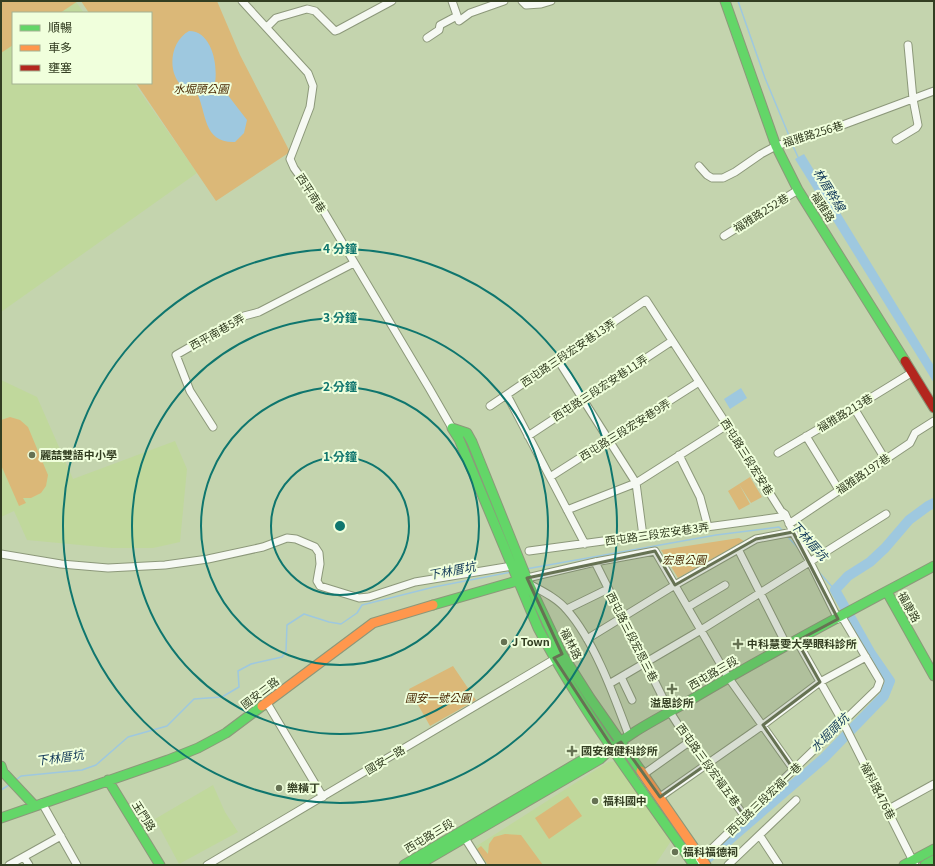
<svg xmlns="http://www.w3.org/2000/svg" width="935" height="866" font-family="Georgia,'Noto Sans TC',serif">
<rect width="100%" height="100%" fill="#c4d4ae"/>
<path fill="#c0d89c" d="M76 2 84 13H59Z
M13 42V83H134L197 173 1 312V50Z
M1 380 37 397 73 479 175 441 187 469 180 542 153 548H112L27 540 14 511 1 517Z
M617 761 671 841 655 865H487L475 847 608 762Z
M213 785 225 812 238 832 179 864 155 819Z"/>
<path fill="#dbb878" d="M1 1H78L60 13H13V45L1 53Z
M81 1H217L240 55 290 152 216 201 136 83H151V13H89Z
M10 417 20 420 28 427 48 475 46 486 41 493 31 498H23L26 503 19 506 1 465V420Z
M750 477 762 497 751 503 739 484Z
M739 484 750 504 739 510 728 491Z
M739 538 744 541 678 578 661 550Z
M453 666 476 700 430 726 409 689Z
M568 796 582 816 549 839 535 818Z
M505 834 521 835 543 865H488L477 849 481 846 488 854 489 844 494 837Z"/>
<path fill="#9ec8df" d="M189 31C212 31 218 65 215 83L227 94 247 120 244 133 235 142C203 143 207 114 197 93 191 90 185 89 180 84 167 69 171 41 189 31Z
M804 154 934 366V383L795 159Z
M741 388 747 398 730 409 724 399Z"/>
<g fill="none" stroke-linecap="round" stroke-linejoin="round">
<path stroke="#9ec8df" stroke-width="1.5" d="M738 1 765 78 790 138
M792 144 799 159
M787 536 799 549
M526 569 716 535 779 527 783 531
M817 570 835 590
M16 780 21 776 82 770 96 765 128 737 167 726 194 699 222 697 239 687 238 671 251 664 282 657 286 651 287 625 304 614 329 622 341 624 357 613 362 605 434 587 511 572
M1 790 9 785"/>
<path stroke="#9ec8df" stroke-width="10" d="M700 865 824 758 884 696 890 681 870 652 835 590 848 576 870 562 885 548 909 520 928 506 934 503"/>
<g stroke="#8c987a" stroke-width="9">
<path id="street" d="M242 1 308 73 313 86 310 107 290 159 294 168 317 200 429 388 452 428
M452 1 459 21 470 13 504 1
M522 1 526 5 541 4 551 1
M267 27 276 18 307 9 315 11 335 31 338 30 392 1
M427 38 439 30 440 25 457 16
M896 140 916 128 918 125 913 99 908 45
M699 166 707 175 712 178H723L735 172 761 154 776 146 840 126 934 91
M724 236 798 190
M558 360 636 483 643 536
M507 395 585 544
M490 406 646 300 727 425 781 511 785 514 793 532 810 562 838 619
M854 408 885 459
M213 427 190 391 176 355 244 316 259 312 354 263
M528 436 672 341
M806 436 839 490
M778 453 854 408 911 373
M679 455 700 497 708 527
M550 477 699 382
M567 510 636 483 727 425
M789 524 910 443 915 433 934 421
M738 549 787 646
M529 551 780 517 785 514
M1 554 61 564 108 568 165 565 208 559 263 547 287 538 296 539 315 547 319 553 320 564 317 581 320 586 359 598 369 597 415 582 512 566
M595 562 670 712 689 742 707 764 745 817
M527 578 595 562 655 551 728 677 794 770
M529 584C542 591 557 598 567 610 595 642 614 696 629 736
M688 607 725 585
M567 609 608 589
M587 639 675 585 756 539 793 532
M797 641 843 722 915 865
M621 677 632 700
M609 684 701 630 886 514
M267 703 323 797
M644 774 689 742
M660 797 763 725 820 682 866 657
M42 803 77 865
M887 810 934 784
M463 835 482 865
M760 836 779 865
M24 857 29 865
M699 861 877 689 880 681 842 617
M9 865 61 836
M207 865 558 657
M728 865 796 800"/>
</g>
<g stroke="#8c987a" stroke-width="11">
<path id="fast" d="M725 1 776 146 798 190 905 361
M452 428 467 433 472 442 529 584 562 654 590 698 641 771
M452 428 459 439 538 628C582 711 640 788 694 865
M887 592 934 676
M433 605 527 578
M1 766 3 772 34 805
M108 780 160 865
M1 818 168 760 198 748 226 733 262 706
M404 865 596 752 611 748
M418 865 600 759C625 734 659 718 689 701 769 653 852 610 934 566
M904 865 934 849
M925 865 934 860"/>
</g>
<g stroke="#8c987a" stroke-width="11">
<path id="slow" d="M262 706 373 623 433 605
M641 771 706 865"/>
</g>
<g stroke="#8c987a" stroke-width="11">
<path id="jam" d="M905 361 934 408"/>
</g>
<use href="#street" stroke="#f6f9f3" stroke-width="7"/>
<use href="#fast" stroke="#63d668" stroke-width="9"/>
<use href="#slow" stroke="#ff974d" stroke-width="9"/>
<use href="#jam" stroke="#b3261e" stroke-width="9"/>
</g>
<path fill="#667253" fill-opacity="0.2" stroke="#667253" stroke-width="3" stroke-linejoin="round" d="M793 532 838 619 797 641 820 682 763 725 794 770 745 817 707 764 660 797 621 742 612 747 554 658 562 654 527 578 655 551 675 585 756 539Z"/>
<g fill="none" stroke="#0f766e" stroke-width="2">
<circle cx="340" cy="526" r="69"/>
<circle cx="340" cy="526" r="139"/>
<circle cx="340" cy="526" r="208"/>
<circle cx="340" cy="526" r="277"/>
</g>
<g fill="#667253" stroke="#f0ffdc" stroke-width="1.5">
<circle cx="32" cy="455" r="4"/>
<circle cx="504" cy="642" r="4"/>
<path d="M736 638h4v4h4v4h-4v4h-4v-4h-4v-4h4z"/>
<path d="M670 683h4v4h4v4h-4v4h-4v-4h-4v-4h4z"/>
<path d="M570 745h4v4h4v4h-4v4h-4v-4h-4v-4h4z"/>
<circle cx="279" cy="788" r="4"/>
<circle cx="595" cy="801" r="4"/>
<circle cx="675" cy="852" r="4"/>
</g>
<g text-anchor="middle" stroke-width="4" stroke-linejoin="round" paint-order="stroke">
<g font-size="11" font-style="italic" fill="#482700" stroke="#f0ffdc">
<text x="201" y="93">水堀頭公園</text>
<text x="684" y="564">宏恩公園</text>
<text x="438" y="702">國安一號公園</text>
</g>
<g font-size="11" fill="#333e22" stroke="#f0ffdc">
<text transform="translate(813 134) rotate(-17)" y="4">福雅路256巷</text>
<text transform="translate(311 193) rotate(57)" y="4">西平南巷</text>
<text transform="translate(823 207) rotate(58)" y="4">福雅路</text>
<text transform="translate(761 213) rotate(-32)" y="4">福雅路252巷</text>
<text transform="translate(217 332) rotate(-29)" y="4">西平南巷5弄</text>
<text transform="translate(568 353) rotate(-34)" y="4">西屯路三段宏安巷13弄</text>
<text transform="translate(600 388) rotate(-33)" y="4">西屯路三段宏安巷11弄</text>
<text transform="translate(845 413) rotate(-31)" y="4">福雅路213巷</text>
<text transform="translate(625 430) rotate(-32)" y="4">西屯路三段宏安巷9弄</text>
<text transform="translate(747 457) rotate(58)" y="4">西屯路三段宏安巷</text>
<text transform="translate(863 474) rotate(-34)" y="4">福雅路197巷</text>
<text transform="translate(657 534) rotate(-8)" y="4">西屯路三段宏安巷3弄</text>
<text transform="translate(909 607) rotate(61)" y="4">福康路</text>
<text transform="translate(632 637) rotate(63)" y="4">西屯路三段宏恩三巷</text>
<text transform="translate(571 644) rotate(63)" y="4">福林路</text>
<text transform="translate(713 673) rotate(-30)" y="4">西屯路三段</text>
<text transform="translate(260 693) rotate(-37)" y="4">國安二路</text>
<text transform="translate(385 760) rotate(-31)" y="4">國安一路</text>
<text transform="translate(708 765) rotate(54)" y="4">西屯路三段宏福五巷</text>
<text transform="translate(878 791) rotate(63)" y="4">福科路476巷</text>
<text transform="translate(764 799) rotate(-44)" y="4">西屯路三段宏福一巷</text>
<text transform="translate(144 816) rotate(58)" y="4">玉門路</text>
<text transform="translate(429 836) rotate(-31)" y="4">西屯路三段</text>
</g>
<g font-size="11" font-weight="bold" fill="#333e22" stroke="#f0ffdc" text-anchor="start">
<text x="40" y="459">麗喆雙語中小學</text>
<text x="512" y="646">J Town</text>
<text x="747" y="648">中科慧雯大學眼科診所</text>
<text x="672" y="707" text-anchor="middle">溢恩診所</text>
<text x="581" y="755">國安復健科診所</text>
<text x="287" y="792">樂橫丁</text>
<text x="603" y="805">福科國中</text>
<text x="683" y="856">福科福德祠</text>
</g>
<g font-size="12" font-style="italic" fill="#0e3656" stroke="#f0ffdc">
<text transform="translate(829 190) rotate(58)" y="4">林厝幹線</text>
<text transform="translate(809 541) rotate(48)" y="4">下林厝坑</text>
<text transform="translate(452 571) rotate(-11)" y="4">下林厝坑</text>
<text transform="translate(830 733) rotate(-45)" y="4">水堀頭坑</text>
<text transform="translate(60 758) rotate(-8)" y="4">下林厝坑</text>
</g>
</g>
<circle cx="340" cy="526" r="6" fill="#0f766e" stroke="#f0ffdc" stroke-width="2"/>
<g font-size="12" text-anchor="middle" font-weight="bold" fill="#0f766e" stroke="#f0ffdc" stroke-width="4" stroke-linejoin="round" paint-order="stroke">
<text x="340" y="253">4 分鐘</text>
<text x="340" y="322">3 分鐘</text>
<text x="340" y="391">2 分鐘</text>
<text x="340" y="461">1 分鐘</text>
</g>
<rect width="935" height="866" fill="none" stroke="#333e22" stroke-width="4"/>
<rect x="12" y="12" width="140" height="72" fill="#f0ffdc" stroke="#a4b292"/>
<rect x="20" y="25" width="20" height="6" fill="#63d668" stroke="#a4b292"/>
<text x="48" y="32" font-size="12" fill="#333e22">順暢</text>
<rect x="20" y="45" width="20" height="6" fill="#ff974d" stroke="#a4b292"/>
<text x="48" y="52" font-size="12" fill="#333e22">車多</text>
<rect x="20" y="65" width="20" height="6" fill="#b3261e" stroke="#a4b292"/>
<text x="48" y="72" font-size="12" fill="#333e22">壅塞</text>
</svg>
